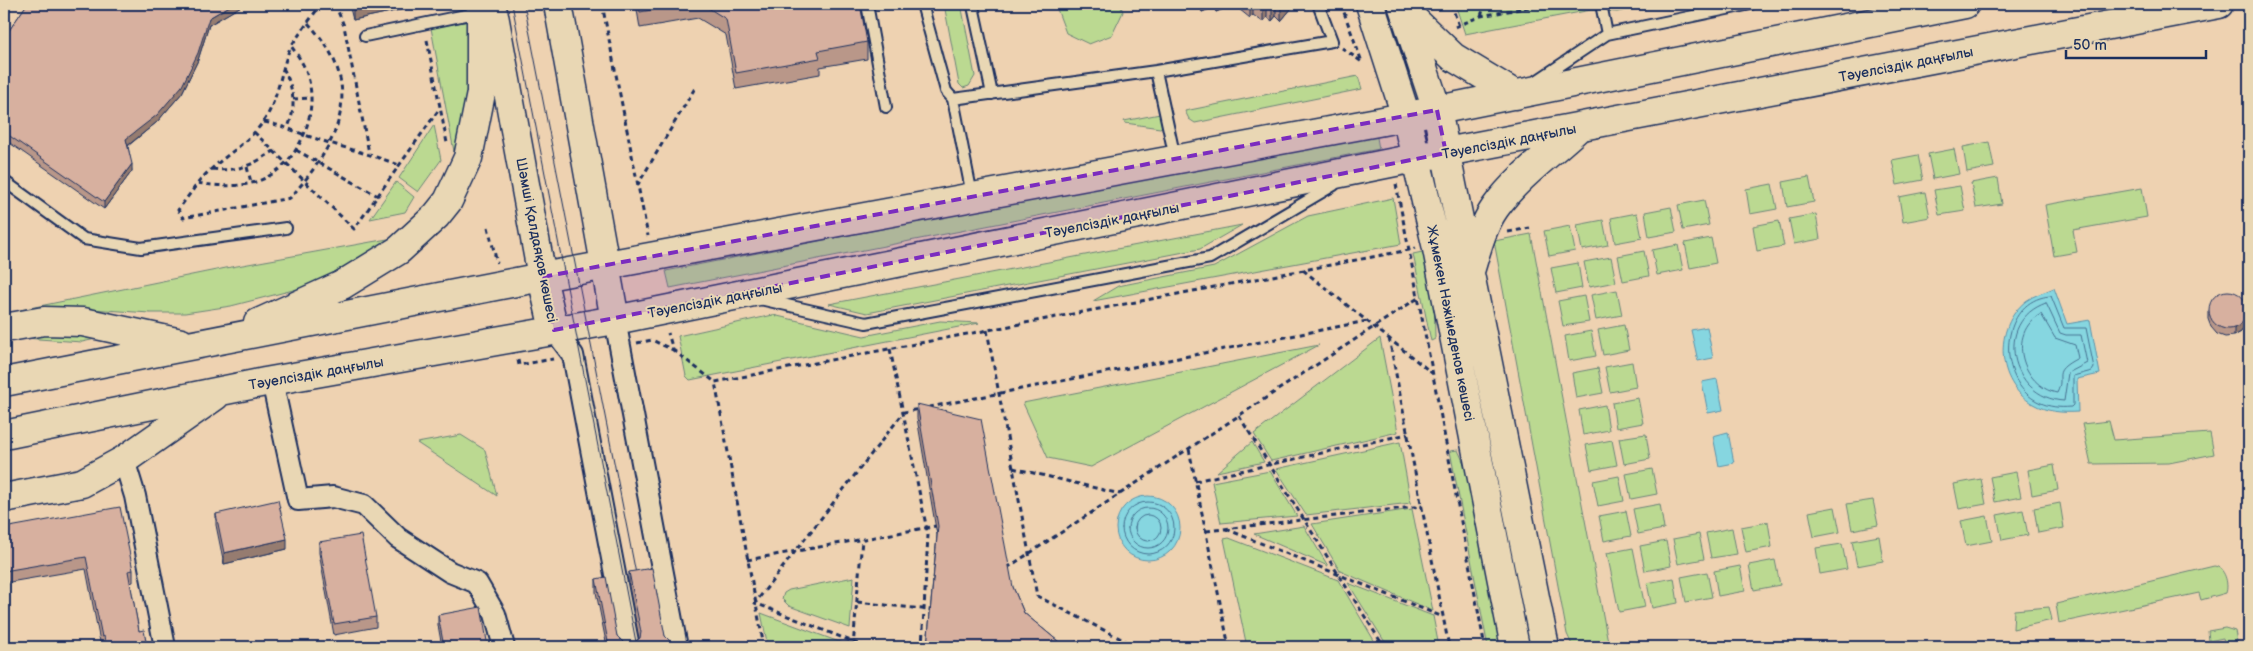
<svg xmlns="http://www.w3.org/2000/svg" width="2253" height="651" font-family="'Balsamiq Sans',sans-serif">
<rect width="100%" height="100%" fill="#eed2b1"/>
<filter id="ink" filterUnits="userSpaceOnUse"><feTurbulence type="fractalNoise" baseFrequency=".02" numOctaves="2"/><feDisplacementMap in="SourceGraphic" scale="10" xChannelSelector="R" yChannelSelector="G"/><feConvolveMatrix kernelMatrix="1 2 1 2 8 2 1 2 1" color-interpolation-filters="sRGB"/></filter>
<g filter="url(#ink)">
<path fill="#bbd991" stroke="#6b8478" d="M944 4H961L975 76 969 86 963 88 959 84Z
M1059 4H1120L1123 12 1112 35 1089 44 1066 33 1057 9Z
M1455 4H1661L1617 12 1591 10 1465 34Z
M468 21C471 71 465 109 455 157L431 28Z
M1358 76 1362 89 1195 123 1189 119 1185 111Z
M1160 114 1164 117 1163 126 1160 128 1125 123 1124 121Z
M434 125 441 160 418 192 399 178Z
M1376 132 1379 149 670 288 666 271Z
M1989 142 1994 167 1967 172 1963 147Z
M1954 149 1959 174 1933 179 1928 154Z
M1918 155 1923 180 1897 185 1892 160Z
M1809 177 1814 202 1787 207 1783 182Z
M1998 178 2002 204 1976 208 1971 183Z
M396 182 414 197 405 212 370 219Z
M1772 184 1777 209 1750 214 1746 189Z
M1960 186 1965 211 1939 215 1934 190Z
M2142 188 2147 217 2073 230 2077 252 2054 256 2045 205Z
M1925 192 1930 217 1903 222 1899 197Z
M1393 198 1401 244 1093 301 1118 286 1214 267 1308 216Z
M1704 200 1709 225 1683 230 1678 205Z
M1671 207 1676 232 1649 237 1645 212Z
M1637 213 1642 238 1615 243 1611 218Z
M1816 214 1820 239 1794 244 1789 219Z
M1603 220 1608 245 1582 250 1577 225Z
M1779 221 1784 246 1757 251 1753 226Z
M1242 225 1200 249 867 313 829 304Z
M1570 226 1575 251 1549 256 1544 231Z
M1531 234 1609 647H1573L1567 634 1494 241Z
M410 235 385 252 301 288 231 306 185 313H150L61 307 22 315 20 310 226 268Z
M1711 238 1716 263 1690 268 1685 243Z
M1678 245 1683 270 1657 275 1652 250Z
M1427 251 1434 285 1435 339 1431 341 1413 254Z
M1644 251 1649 276 1623 281 1618 256Z
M1611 257 1616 282 1589 287 1584 262Z
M1578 263 1582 288 1556 293 1551 268Z
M1617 290 1622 315 1596 320 1591 295Z
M1584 296 1589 322 1563 326 1558 301Z
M773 315 864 336 940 321 979 323 690 380 686 376 678 336Z
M1624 325 1629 350 1603 355 1598 330Z
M1591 331 1596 356 1569 361 1565 336Z
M58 333 109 336 82 342 24 338Z
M1380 338 1398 432 1271 461 1254 434Z
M1319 345 1091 467 1048 458 1023 403Z
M1632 362 1636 387 1610 392 1605 367Z
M1598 368 1603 393 1576 398 1572 373Z
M1638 398 1643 423 1616 428 1612 403Z
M1605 405 1609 430 1583 435 1579 410Z
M2109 421 2114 440 2210 433 2214 454 2169 463 2091 464 2082 424Z
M1646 434 1650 459 1624 464 1619 438Z
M461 435 485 450 497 496 417 443Z
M1612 440 1617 465 1591 470 1586 445Z
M1252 442 1264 462 1217 472Z
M1400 442 1411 503 1306 515 1276 469Z
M1458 450 1477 493 1506 647H1488L1450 451Z
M2054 465 2058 490 2032 495 2028 470Z
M1652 469 1657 494 1631 499 1626 474Z
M1270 471 1297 516 1221 523 1212 482Z
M2016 472 2021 497 1995 502 1990 477Z
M1619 476 1624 501 1598 506 1593 481Z
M1981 479 1986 504 1959 509 1954 484Z
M1873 500 1878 525 1852 530 1847 504Z
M2060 503 2064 528 2038 533 2034 508Z
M1660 504 1664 529 1638 534 1633 509Z
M1835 507 1840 532 1814 537 1809 512Z
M1412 509 1433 611 1340 571 1312 524Z
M2023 510 2028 535 2002 540 1997 515Z
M1626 511 1631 536 1604 541 1599 516Z
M1987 516 1992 541 1966 546 1961 521Z
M1768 522 1772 547 1746 552 1741 527Z
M1304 526 1328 566 1254 534Z
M1732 528 1737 554 1711 558 1706 533Z
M1699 534 1704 559 1678 564 1673 539Z
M1879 536 1883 561 1857 566 1852 541Z
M1229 538 1338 580 1378 647H1247L1224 539Z
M1666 541 1671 566 1645 571 1640 546Z
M1842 544 1847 569 1820 574 1816 548Z
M1633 548 1645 607 1619 612 1607 553Z
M1775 560 1780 585 1754 590 1749 565Z
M1740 566 1745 591 1718 596 1714 571Z
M2214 566C2225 567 2229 584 2226 593L2201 600 2199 593 2059 623 2056 604Z
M1707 572 1712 597 1686 602 1681 577Z
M854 577 850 628 789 606 782 599 784 593 789 590Z
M1674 578 1678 603 1652 608 1647 583Z
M1348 583 1433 616 1439 647H1388Z
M2049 607 2052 620 2013 629 2014 610Z
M761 613 850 646V647H768Z
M2225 628 2235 631 2238 647H2225L2223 638 2209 641 2208 631Z"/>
<path fill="#86d6e0" stroke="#5b93ac" d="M2054 288 2067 324 2090 320 2100 374 2077 379 2078 412C2062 413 2047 412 2033 404 1996 383 1993 327 2026 301 2034 295 2045 292 2054 288Z
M1707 327 1713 358 1698 361 1691 330Z
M1717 379 1723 410 1708 413 1702 382Z
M1728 432 1734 463 1719 466 1713 436Z
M1116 528a32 32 0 1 1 64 0a32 32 0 1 1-64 0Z"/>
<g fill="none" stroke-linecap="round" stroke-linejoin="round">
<path stroke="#467292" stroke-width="1" d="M2051 296 2064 328H2086L2094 368 2092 371 2073 376V405L2071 407C1993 415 1990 299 2051 296Z
M2046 303 2060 333 2066 335H2081L2087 363 2068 373 2064 401C2010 398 1993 321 2046 303Z
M2041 314 2055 338 2075 345 2078 358C2049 373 2066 375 2057 393 2022 386 2006 333 2041 314Z
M1122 528a26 26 0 1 1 52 0a26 26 0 1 1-52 0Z
M1128 528a20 20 0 1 1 40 0a20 20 0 1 1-40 0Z
M1135 528a13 13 0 1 1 26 0a13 13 0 1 1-26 0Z"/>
<g stroke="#1b2f5e" stroke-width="14">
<path id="service" d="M867 4 886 107
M922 4 946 91 953 99
M973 6 992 94
M1607 34 1751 4
M365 36 480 12
M1156 71 1175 158
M1538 80 1607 34 1601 4
M4 181 84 239 141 248 286 228
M972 195 953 99 1156 71 1332 41 1318 4
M760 299 866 323 1210 258 1334 185"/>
</g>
<g stroke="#1b2f5e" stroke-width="24">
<path id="minor" d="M615 320 677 647
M554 330 573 355 629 647
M272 381 298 500 333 497 364 505 398 538 450 572 477 583 495 614 504 647
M124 460 135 496 165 647"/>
</g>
<g stroke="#1b2f5e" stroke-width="31">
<path id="secondary" d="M558 4 615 320
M1370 4 1406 116 1436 244 1515 647
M1402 4 1437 110 1545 647
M494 15 542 277 554 330
M1410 16 1453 57 1516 95
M1471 268C1477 248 1483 225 1495 208 1517 177 1551 153 1578 128
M258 323 342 285 399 250 436 216 448 201 468 158 481 93V4
M4 328 44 321 83 322 181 343
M4 382 542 277 1383 121 1965 4
M4 435 265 382 615 320 1415 158 2219 4
M4 498 82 483 124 460 215 396"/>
</g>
<path stroke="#1b2f5e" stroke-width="3" stroke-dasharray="5 4" stroke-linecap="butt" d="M335 4 344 26 369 153
M602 4 648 236
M1341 4 1362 62
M1451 4 1459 26
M1481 16 1485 4
M308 23C315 31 322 39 327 47 363 105 327 156 290 198L183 218 178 210 198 183C219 187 250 188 269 176 304 156 321 105 305 69 302 61 296 53 291 46L321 4
M1455 27 1481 16 1546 4
M427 40 447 143
M1342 48 1362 62
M283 68C293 86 297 107 288 127
M293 99 311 98
M264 122C280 125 289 129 305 135 336 146 368 153 399 165
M254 132 354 229 440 108
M296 150 378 196
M247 167 251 182
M212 169C239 172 252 165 274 151
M198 183C217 159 245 147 263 122 279 100 280 70 291 46
M1396 184 1409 250 1415 248
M637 186 695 88
M488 227 497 263
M1508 232 1530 228
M1303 270 1432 373
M987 330 1037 596 1137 647
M1389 338 1449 647
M637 343 652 340 673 350 668 333
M890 349 928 535 922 647
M673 350 715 382
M518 360 519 365 553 359
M1239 416 1384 647
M1189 449 1229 647
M1013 468 1120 494
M1195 481 1408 434
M1226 529 1443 617
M1206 531 1422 506
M747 560 936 526
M1007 568 1418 298
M857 602 932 610
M764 647 715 382 1409 250 1485 647
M853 647 862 539
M866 647 755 603 904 412 1367 321"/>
<use href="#service" stroke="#e9d7b4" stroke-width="10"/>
<use href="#minor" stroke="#e9d7b4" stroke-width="20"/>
<use href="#secondary" stroke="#e9d7b4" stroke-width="28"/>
<path stroke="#1b2f5e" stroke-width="1" d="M512 4 637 647
M524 4 638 584"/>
</g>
<path fill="#b99789" stroke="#1b2f5e" d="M27 4H244L243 5 209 25 198 60 182 93 157 122 128 146 132 171 104 209 4 139V38Z
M349 4H409V8L353 20Z
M636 4H860L867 42V59L820 67V74L736 89 726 35 698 18 640 28Z
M1193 4H1291V9L1281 21 1276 16 1272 21 1267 17 1263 22 1253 15 1250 18 1239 9 1228 7 1216 12 1214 7 1202 12 1199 4 1194 6Z
M2208 312 2247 316 2246 324 2241 332 2234 336 2225 337 2217 334 2211 327 2208 319Z
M917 404 1013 587 1024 613 1065 647H1080H927L937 535 917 418Z
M216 514 287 549 224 564 216 525Z
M4 528 133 570V582L130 583 139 631 147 647H101L86 569 4 583Z
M319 542 376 617V627L334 635 319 553Z
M629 572 665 636 673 644 684 647H607L596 592V579L617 636 625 644 632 645 639 638 629 586Z
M438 615 488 647H442L438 625Z"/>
<path fill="#967b6f" stroke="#1b2f5e" d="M233 4H244L243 5 209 25 198 60 182 93 157 122 126 147V139L209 18Z
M380 4H409V8L353 20V10Z
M1202 4H1214V7L1202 12Z
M1216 4H1228V7L1216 12Z
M1250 4H1253V15L1250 18Z
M1263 4H1267V17L1263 22Z
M1272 4H1276V16L1272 21Z
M1281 4H1291V9L1281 21Z
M132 164V171L104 209V202Z
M2247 309 2246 324 2241 332 2234 336V329Z
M287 539V549L224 564V553Z"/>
<path fill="#d7b09f" stroke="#1b2f5e" d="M27 4H233L209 18 198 53 182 86 157 115 126 139 132 164 104 202 4 132V38Z
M352 4H380L353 10Z
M639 4H685L640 12Z
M702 4H860L867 42 818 51 820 58 736 73 726 19Z
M2209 310a19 19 0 1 1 38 0a19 19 0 1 1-38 0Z
M917 404 981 419 1013 587 1024 613 1065 647 1077 641 1080 647H927L938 526Z
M278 500 287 539 224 553 216 514Z
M120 507 133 570 128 571 139 631 144 630 147 647H106L104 636 102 637 86 557 4 571V528Z
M361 535 376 617 334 624 319 542Z
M652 568 665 636 673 644 683 643 684 647H609L596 579 606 577 617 636 625 644 632 645 640 638 641 632 629 572Z
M481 607 488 647H444L438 615Z
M246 644V647H231Z"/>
</g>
<path fill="#7b2cbf" fill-opacity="0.2" stroke="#7b2cbf" stroke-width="4" stroke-dasharray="10 6" stroke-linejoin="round" d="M1437 110 1446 153 554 330 542 277Z"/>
<g text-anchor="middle" stroke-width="4" stroke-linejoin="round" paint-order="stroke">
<g font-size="14" fill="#1b2f5e" stroke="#e9d7b4">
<text transform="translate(1906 64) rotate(-11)" y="5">Тәуелсіздік даңғылы</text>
<text transform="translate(1509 141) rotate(-11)" y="5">Тәуелсіздік даңғылы</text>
<text transform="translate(1112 220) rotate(-11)" y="5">Тәуелсіздік даңғылы</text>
<text transform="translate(537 240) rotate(79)" y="5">Шәмші Қалдаяқов көшесі</text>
<text transform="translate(715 300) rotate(-11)" y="5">Тәуелсіздік даңғылы</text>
<text transform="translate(1451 323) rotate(79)" y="5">Жұмекен Нәжімеденов көшесі</text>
<text transform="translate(316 373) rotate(-10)" y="5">Тәуелсіздік даңғылы</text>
</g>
</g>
<rect width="2253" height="651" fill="none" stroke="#e9d7b4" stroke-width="20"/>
<rect x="10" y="10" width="2233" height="631" fill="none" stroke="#1b2f5e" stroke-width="2" filter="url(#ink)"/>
<path d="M2066 50v8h140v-8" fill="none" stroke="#1b2f5e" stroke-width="2.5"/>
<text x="2073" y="50" font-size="15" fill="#1b2f5e" stroke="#e9d7b4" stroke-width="4" paint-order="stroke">50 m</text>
</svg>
